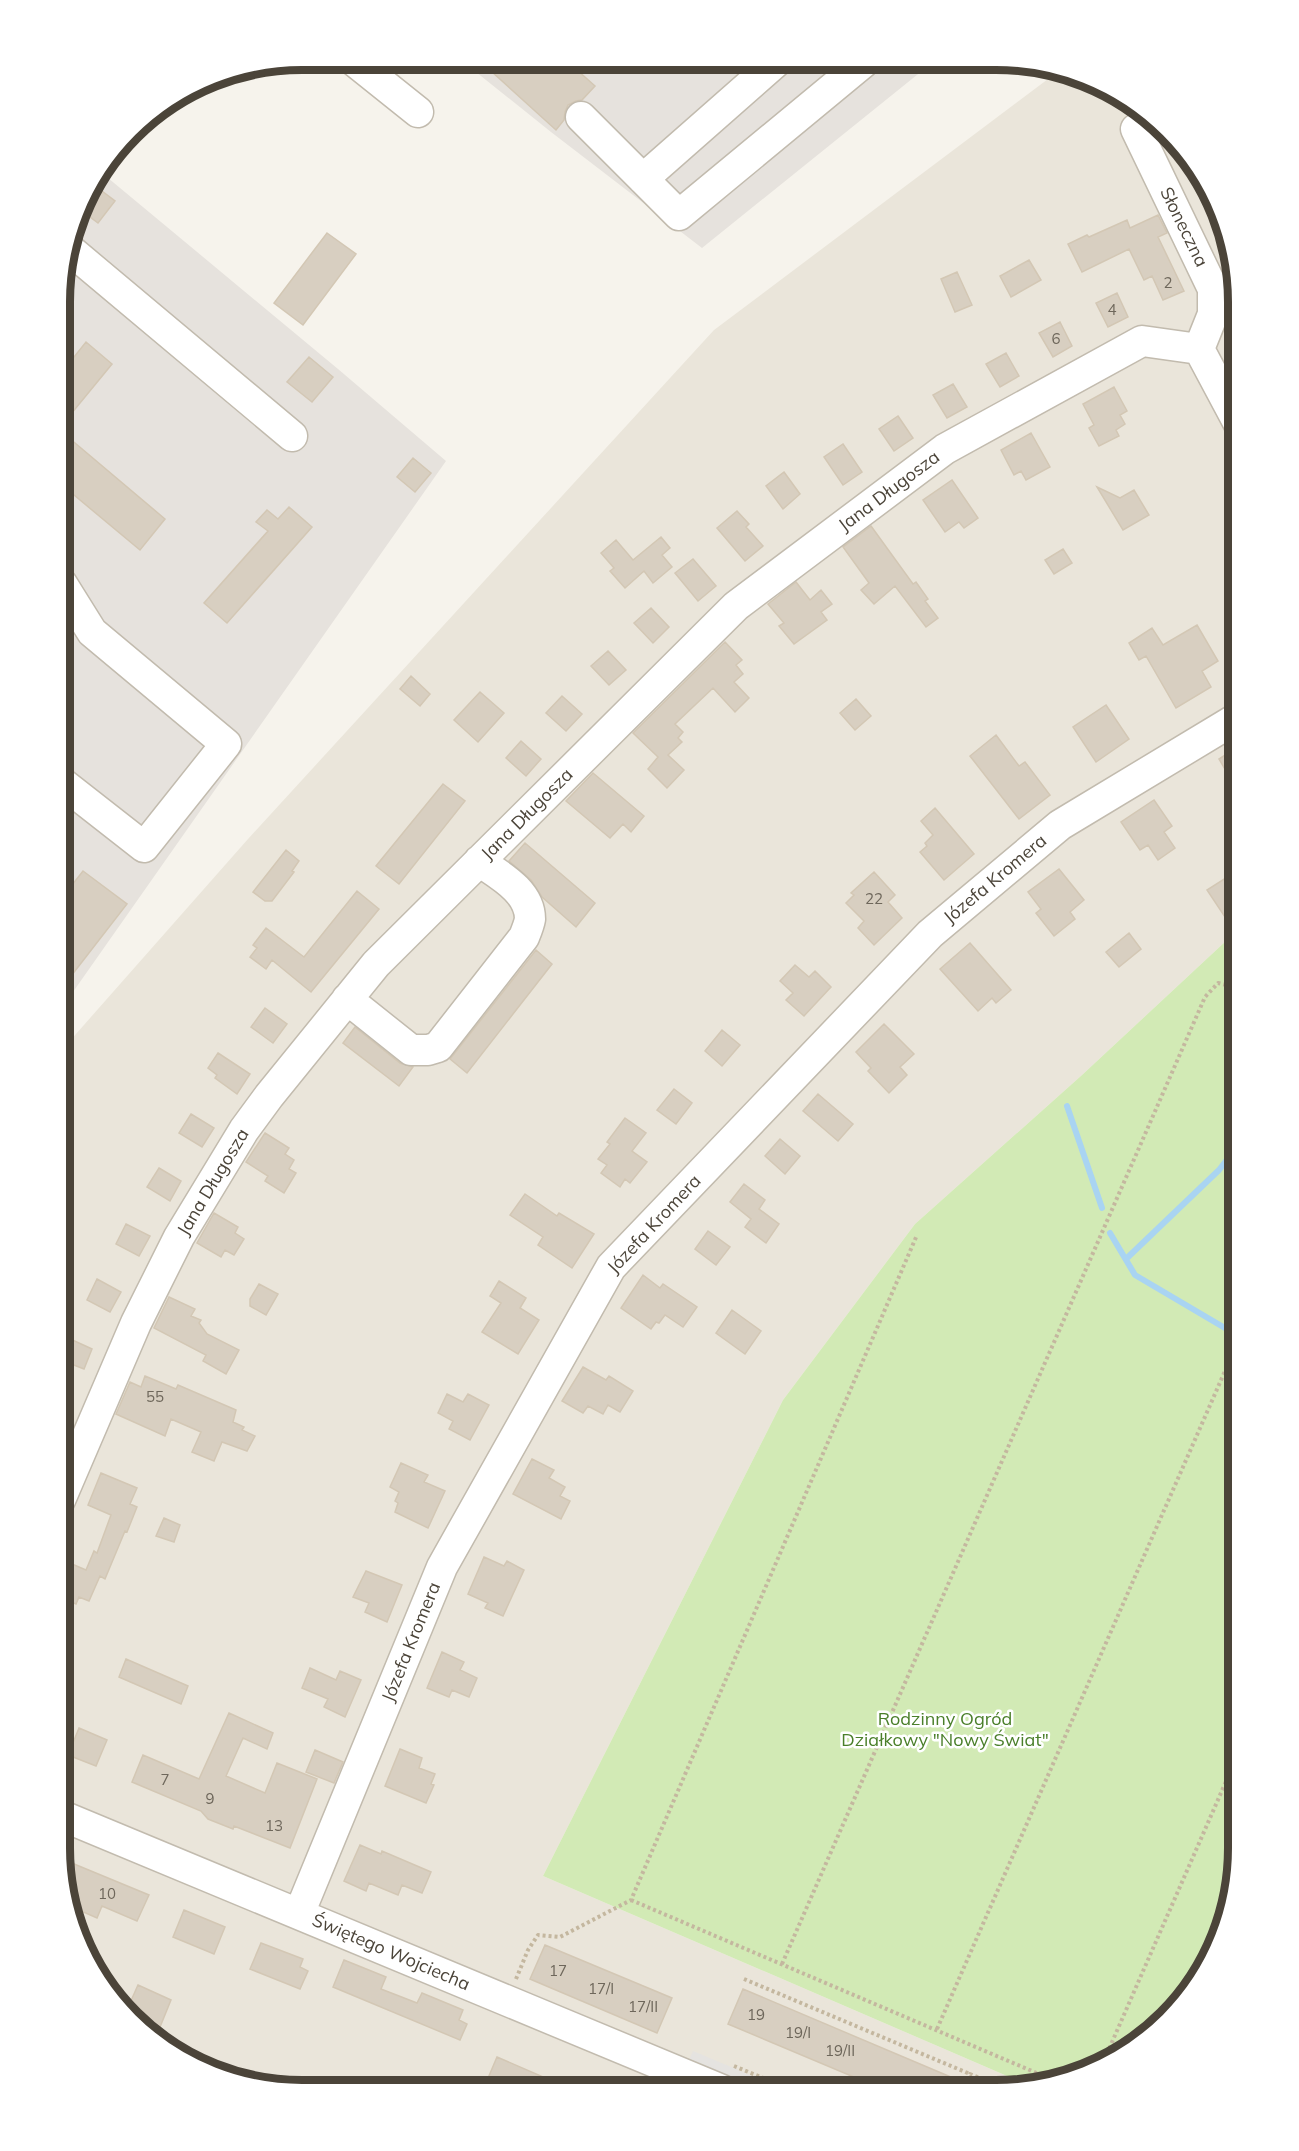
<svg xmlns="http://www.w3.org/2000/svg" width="1299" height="2151" font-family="Mulish,sans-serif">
<rect width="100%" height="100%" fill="#f6f3ec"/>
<path fill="#eae5da" d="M1060 70 1090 79 1145 110 1189 155 1221 210 1239 302V934L1227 940 1082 1075 915 1224 783 1400 543 1876 1028 2085 997 2091 271 2089 210 2073 155 2041 110 1996 78 1941 60 1849 61 1051 248 839 714 330Z"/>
<path fill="#e6e2dd" d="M461 60 933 62 702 248 551 132Z
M102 173 338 369 446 461 61 1009 62 271 85 195Z"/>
<path fill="#d2eab5" d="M1239 934 1238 1865 1226 1927 1189 1996 1144 2041 1089 2073 1028 2085 543 1876 783 1400 915 1224 1082 1075 1227 940Z"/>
<path fill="#e5e3e0" d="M693 2051 786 2090H736L685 2069Z"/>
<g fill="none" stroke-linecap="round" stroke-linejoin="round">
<path stroke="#a9d4f2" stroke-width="6" d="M1067 1106 1102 1208
M1110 1233 1135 1275 1230 1331
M1126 1259 1219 1170 1239 1144"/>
</g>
<path fill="#d8cfc1" stroke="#d3c7b4" stroke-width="1.5" d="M480 61H567L595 86 582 100 576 101 568 105 565 112 564 120 556 130Z
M98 188 115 201 98 223 82 211Z
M1158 215 1167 233 1158 237 1184 291 1163 300 1152 276 1144 280 1129 249 1082 272 1068 244 1087 235 1089 237 1127 220 1130 228Z
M327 233 356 254 303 325 274 303Z
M1029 260 1041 280 1011 297 1000 276Z
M957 272 972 305 955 312 941 279Z
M1117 293 1128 317 1108 327 1096 303Z
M1060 322 1072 346 1053 357 1039 333Z
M86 342 112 364 62 425V372Z
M1006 353 1019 376 1000 387 986 364Z
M309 357 333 377 312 402 287 382Z
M953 384 967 407 947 418 933 395Z
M1114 387 1127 411 1120 415 1125 424 1116 430 1119 436 1099 446 1089 428 1094 425 1083 404Z
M898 416 913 438 894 451 879 429Z
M62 432 165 519 140 550 62 485Z
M1031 433 1050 467 1026 480 1021 471 1014 475 1001 450Z
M843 444 862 472 843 485 824 457Z
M413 458 431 473 415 492 397 477Z
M784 472 800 494 783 509 766 486Z
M952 480 978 518 964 528 959 522 945 532 923 500Z
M1097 487 1120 498 1134 490 1149 515 1123 530Z
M289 507 312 527 227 623 204 603 268 531 256 522 267 510 278 519Z
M737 511 749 524 746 527 763 546 745 561 717 528Z
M871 526 913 584 916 582 928 599 925 601 938 618 926 627 895 586 874 604 861 590 869 583 843 547Z
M661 537 670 548 662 555 672 567 653 583 644 571 625 588 610 571 614 568 601 553 616 540 633 560Z
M1063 549 1072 563 1054 574 1045 560Z
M693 559 716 586 698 601 675 573Z
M796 582 810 600 821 590 832 604 821 612 827 620 794 644 779 626 784 623 768 604Z
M651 608 669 627 653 643 634 623Z
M1197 625 1218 661 1202 671 1211 687 1176 708 1146 656 1139 660 1129 643 1152 628 1163 645Z
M725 642 742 660 736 665 743 674 734 682 749 698 735 712 713 688 675 724 683 732 678 738 682 742 668 755 684 770 667 788 648 769 658 757 633 733Z
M608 651 626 670 609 685 591 666Z
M411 676 430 694 420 706 400 689Z
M480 692 504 713 478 742 454 720Z
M562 696 582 714 566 731 546 713Z
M856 699 871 716 855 730 840 713Z
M1106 705 1129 739 1096 762 1073 727Z
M996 735 1019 766 1025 762 1050 795 1019 819 970 756Z
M521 741 541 759 526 776 506 758Z
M1239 746V793L1219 759Z
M593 773 644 816 631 832 623 824 610 838 566 801Z
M443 784 465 801 399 884 376 866Z
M1154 800 1172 826 1164 832 1175 848 1158 860 1148 845 1140 850 1121 822Z
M935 808 974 854 944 880 920 852 927 846 925 843 933 835 921 821Z
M525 843 595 903 576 927 542 897 531 880 509 861Z
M286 850 299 861 292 871 294 872 272 901H265L253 892Z
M1059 869 1084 900 1070 912 1075 919 1054 936 1036 913 1041 909 1028 892Z
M83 871 127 904 61 989V899Z
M874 872 895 895 888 902 902 918 874 945 858 928 864 921 846 903 854 895 851 893Z
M1232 874 1239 884V938L1207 890Z
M357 891 379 909 311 992 272 960 266 969 250 957 257 948 253 945 266 928 304 957Z
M1129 933 1141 949 1119 967 1106 952Z
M970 943 1011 990 996 1003 992 998 978 1011 940 969Z
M536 950 552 964 467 1073 450 1059Z
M795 965 809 977 815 971 831 987 804 1016 786 1000 793 993 780 981Z
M265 1008 287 1024 273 1043 251 1027Z
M884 1024 914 1054 900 1067 907 1075 889 1093 868 1071 871 1068 856 1052Z
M355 1027 400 1063 413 1067 399 1086 343 1043Z
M722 1030 740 1045 722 1066 705 1051Z
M218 1053 250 1074 237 1094 215 1078 217 1075 208 1068Z
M674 1089 692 1103 676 1124 657 1110Z
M818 1094 853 1124 838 1141 803 1111Z
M191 1114 214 1128 202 1147 179 1133Z
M625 1118 646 1133 632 1151 647 1162 630 1183 625 1179 620 1187 601 1173 607 1165 598 1159 610 1144 607 1142Z
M265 1133 289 1148 285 1154 294 1160 289 1169 296 1173 284 1193 265 1181 268 1176 246 1162Z
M780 1139 800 1156 785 1174 765 1156Z
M159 1168 181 1181 170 1201 147 1187Z
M744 1184 765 1200 759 1209 779 1224 766 1243 745 1227 751 1219 730 1202Z
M525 1194 557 1216 559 1213 594 1234 572 1268 538 1245 543 1237 510 1215Z
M214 1213 238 1227 235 1233 244 1239 234 1255 225 1250 221 1257 197 1243Z
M126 1224 150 1236 139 1256 116 1244Z
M708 1231 730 1247 716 1265 695 1249Z
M643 1275 660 1288 663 1284 697 1307 683 1327 665 1315 659 1323 656 1322 651 1329 621 1308Z
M97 1279 121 1292 110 1312 87 1300Z
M499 1281 526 1298 520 1308 539 1320 518 1354 482 1332 501 1303 490 1296Z
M259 1284 278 1294 266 1315 250 1306V1299Z
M169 1297 195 1309 191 1316 201 1320 199 1323 207 1334 239 1350 226 1374 203 1361 206 1355 154 1328Z
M732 1310 761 1331 745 1354 716 1333Z
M68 1338 92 1349 84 1369 61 1360Z
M583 1367 606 1380 609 1376 633 1391 620 1412 608 1405 603 1414 588 1406 583 1413 562 1401Z
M145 1376 176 1389 178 1385 236 1410 233 1422 244 1427 242 1430 255 1436 247 1451 222 1442 214 1461 192 1452 201 1432 171 1419 165 1436 116 1414 130 1382 141 1387Z
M447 1394 463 1402 468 1394 489 1405 470 1440 449 1429 453 1421 438 1413Z
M532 1459 554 1470 549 1478 565 1487 560 1496 570 1501 561 1519 513 1494Z
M401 1463 428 1475 424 1482 445 1491 428 1528 395 1512 398 1503 395 1501 399 1492 390 1487Z
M101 1473 137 1488 130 1504 137 1507 127 1532 125 1531 105 1579 100 1576 89 1601 79 1597 76 1604 60 1597V1559L86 1570 94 1551 97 1553 111 1515 88 1505Z
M164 1518 180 1525 174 1542 156 1536Z
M484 1557 504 1566 507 1561 524 1570 503 1616 485 1608 488 1603 468 1594Z
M366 1571 402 1585 387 1622 365 1612 369 1603 353 1597Z
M442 1652 464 1662 460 1670 477 1678 469 1697 452 1690 449 1697 427 1688Z
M126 1659 188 1686 181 1704 119 1677Z
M310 1668 336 1680 340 1671 361 1680 345 1717 324 1707 328 1699 302 1688Z
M229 1713 273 1733 267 1749 243 1738 226 1776 265 1793 277 1763 317 1779 290 1848 234 1826 233 1829 208 1819 201 1811 132 1782 143 1755 199 1779Z
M79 1728 107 1740 96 1766 68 1755Z
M400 1749 422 1758 419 1768 435 1774 431 1784 434 1785 426 1803 385 1786Z
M315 1750 343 1762 334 1783 306 1772Z
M360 1845 381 1854 382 1851 431 1872 422 1893 402 1885 398 1895 369 1883 366 1891 344 1881Z
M62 1859 149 1895 137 1921 102 1906 97 1918 72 1907Z
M184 1910 225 1927 214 1954 173 1937Z
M261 1943 303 1959 300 1967 308 1971 300 1989 250 1969Z
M545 1945 672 1998 657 2033 530 1979Z
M344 1960 386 1977 381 1989 417 2003 422 1993 463 2010 459 2020 467 2024 460 2040 333 1987Z
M138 1985 171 2000 160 2027 126 2012Z
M743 1989 953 2078 947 2091H887L728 2024Z
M497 2057 573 2090H483Z"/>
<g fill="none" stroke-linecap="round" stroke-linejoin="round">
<g stroke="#c2bbae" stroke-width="33">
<path id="minor" d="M353 60 418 112
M581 117 679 215 864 62
M1136 129 1213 289V314L1199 349 1239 424
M643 179 777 61
M69 249 292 436
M61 782 144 847 226 744 92 632 62 584
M347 999 411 1050H428L438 1047 524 937C526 932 529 925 530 919 530 891 499 875 479 861
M60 1500 136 1323 179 1237 244 1130 269 1096 376 964 736 606 945 449 1142 341 1199 349
M60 1815 722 2090
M299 1914 442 1567 611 1267 930 934 1060 825 1239 717"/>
</g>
<path stroke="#c4b79f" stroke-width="4" stroke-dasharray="3 3" stroke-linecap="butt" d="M631 1900 1053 2080
M782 1964 1205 997 1218 983 1239 988
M516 1979 528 1950 538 1935 560 1937 631 1900 917 1235
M744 1979 970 2074
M937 2029 1239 1339
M1102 2065 1238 1754
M734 2066 792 2090
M764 2090 768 2081
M963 2091 970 2074 989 2082 992 2091"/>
<use href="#minor" stroke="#fff" stroke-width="30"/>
</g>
<g text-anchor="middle" stroke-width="5" stroke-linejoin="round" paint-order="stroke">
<g font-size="15" fill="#6e675b">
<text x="1168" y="288">2</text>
<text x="1112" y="315">4</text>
<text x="1056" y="344">6</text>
<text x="874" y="904">22</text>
<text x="155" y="1402">55</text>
<text x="165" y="1785">7</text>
<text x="210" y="1804">9</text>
<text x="274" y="1831">13</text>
<text x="107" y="1899">10</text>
<text x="558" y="1976">17</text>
<text x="601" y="1994">17/I</text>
<text x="643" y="2012">17/II</text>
<text x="756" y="2020">19</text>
<text x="798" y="2038">19/I</text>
<text x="840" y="2056">19/II</text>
</g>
<g font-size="18" fill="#4b4439" stroke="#fff">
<text transform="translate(1184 227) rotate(64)" y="6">Słoneczna</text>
<text transform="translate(889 491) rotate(-37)" y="6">Jana Długosza</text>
<text transform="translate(527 814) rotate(-45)" y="6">Jana Długosza</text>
<text transform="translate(995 879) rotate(-40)" y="6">Józefa Kromera</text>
<text transform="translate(213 1182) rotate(-59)" y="6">Jana Długosza</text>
<text transform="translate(654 1224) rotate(-47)" y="6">Józefa Kromera</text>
<text transform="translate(411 1642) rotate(-68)" y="6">Józefa Kromera</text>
<text transform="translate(391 1952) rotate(23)" y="6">Świętego Wojciecha</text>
</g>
<g font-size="18" fill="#4a7f2a" stroke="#fff">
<text x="945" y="1725">Rodzinny Ogród<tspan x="945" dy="21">Działkowy "Nowy Świat"</tspan></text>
</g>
</g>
<path d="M0 0H1299V2151H0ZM302 70H996A232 232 0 0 1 1228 302V1848A232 232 0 0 1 996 2080H302A232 232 0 0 1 70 1848V302A232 232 0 0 1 302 70Z" fill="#fff" fill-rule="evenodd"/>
<path fill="none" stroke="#4b4439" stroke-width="8" d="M302 70H996A232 232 0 0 1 1228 302V1848A232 232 0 0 1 996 2080H302A232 232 0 0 1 70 1848V302A232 232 0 0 1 302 70Z"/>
</svg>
